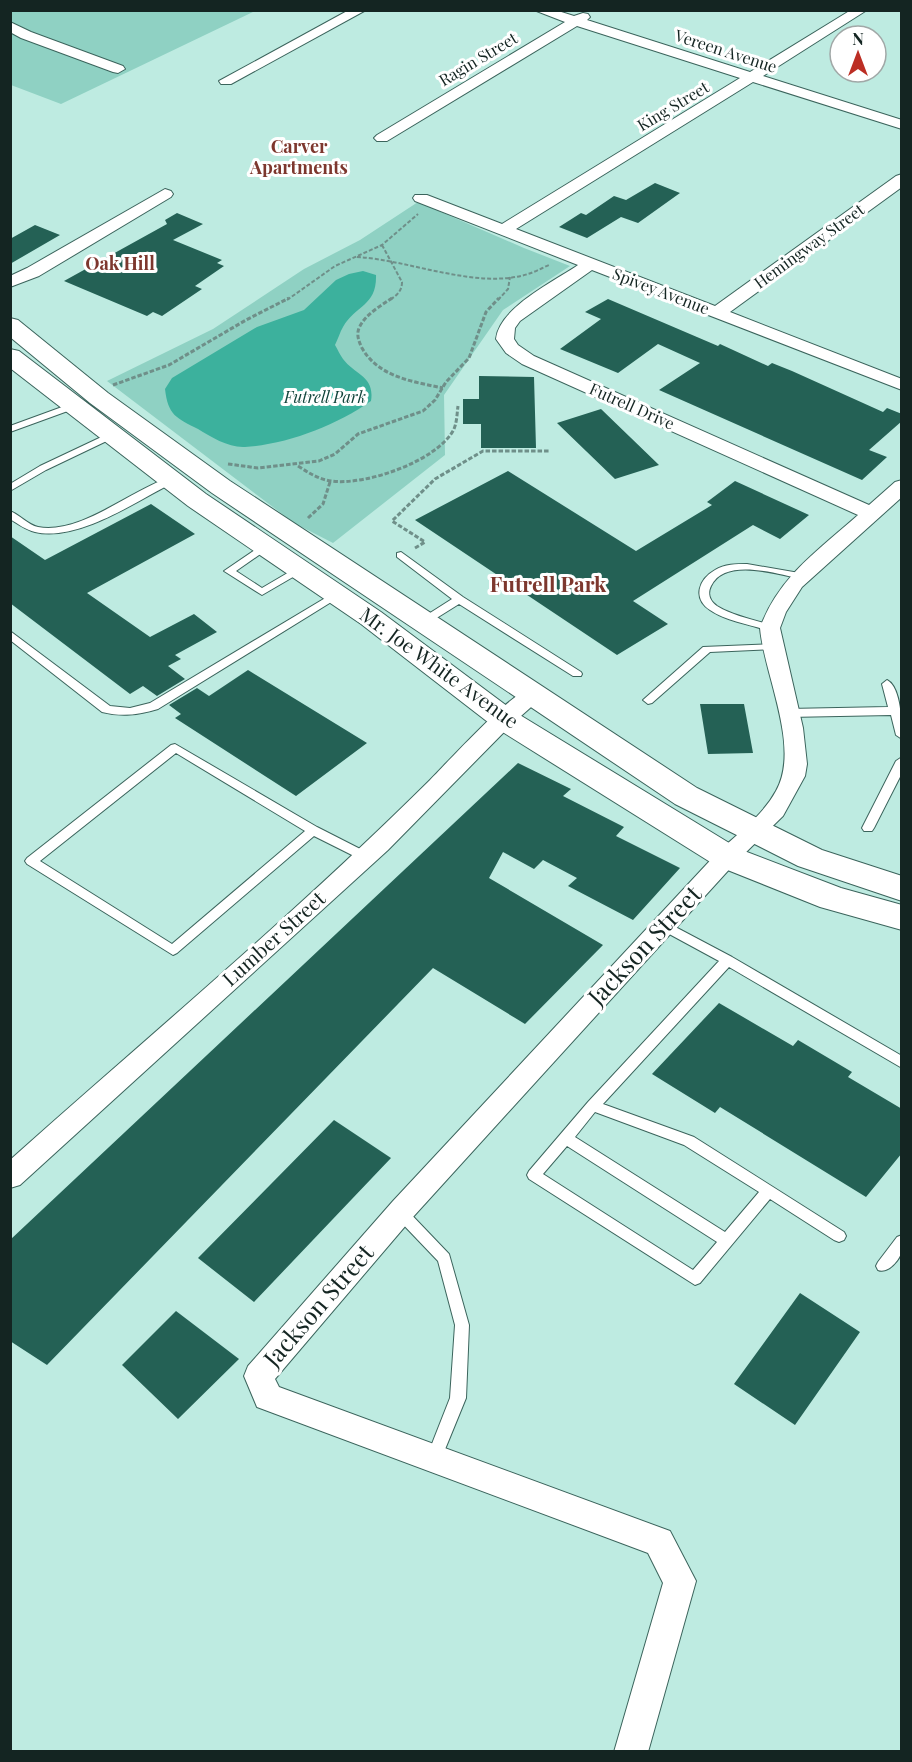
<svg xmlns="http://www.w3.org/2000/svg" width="912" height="1762" font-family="'Playfair Display',serif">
<rect width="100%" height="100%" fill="#beebe1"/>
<path fill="#8fd1c3" d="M10 11H255L61 104 11 85Z
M418 202 524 248 570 266 503 310 444 395 445 455 333 543 294 523 107 381 213 329 304 269 360 240Z"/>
<path fill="#3cb19d" d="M363 271 376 275C377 306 356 305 343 327 340 332 338 339 335 345 338 350 340 355 343 359 355 375 375 376 371 401 335 426 288 444 245 447 229 448 211 437 198 429 176 418 168 415 165 389L172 378 257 327 304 310 336 280 349 274Z"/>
<path fill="#246155" d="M655 183 680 193 638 223 621 217 587 238 559 227 581 213 586 215 614 196 626 200Z
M177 213 203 224 173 240 222 260 217 263 224 266 195 286 202 289 162 316 153 312 147 316 64 281 167 224 165 220Z
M35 225 60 235 10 264V239Z
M608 299 718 346 720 344 768 366 772 363 792 371 883 412 887 408 902 414V421L869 450 887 457 862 480 659 390 700 363 658 344 618 373 560 349 601 319 585 312Z
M479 376 534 377 536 448H481V424H463V399H479Z
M601 409 659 465 615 479 557 423Z
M508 471 636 551 712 505 707 502 735 481 809 515 780 539 753 525 633 601 668 624 617 655 415 520Z
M151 504 195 534 87 593 150 637 194 614 217 632 175 655 181 659 168 666 185 679 157 696 143 686 130 694 10 603V536L45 560Z
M248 670 367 743 296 796 175 718 181 714 169 705 197 688 209 696Z
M700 704H744L753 753 708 754Z
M518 763 571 789 563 796 624 827 616 836 680 868 633 920 568 886 577 878 543 860 534 869 503 852 489 878 603 945 525 1024 433 968 47 1365 10 1341V1240Z
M719 1003 793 1046 798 1040 852 1072 848 1077 902 1109V1153L866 1197 720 1107 715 1113 652 1074Z
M334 1120 391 1158 254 1302 198 1258Z
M800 1293 860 1332 795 1425 734 1384Z
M176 1311 239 1359 178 1419 122 1365Z"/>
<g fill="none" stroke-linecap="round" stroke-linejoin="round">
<g stroke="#3b645c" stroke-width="2">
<path id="lane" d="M73 403 76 404V408L10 432V426Z
M112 432 115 433V437L46 470 10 491V484L40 466Z
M171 477 174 478V482C137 501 78 542 35 532 26 530 18 524 10 519V511C20 515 28 525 38 527 81 535 132 489 171 477Z
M265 543 269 544V548L236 571 262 588 296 568 300 567 305 570 262 595 224 571Z
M401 552 463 597 581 672 582 674 581 676H573L459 604 427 624H419L418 622 419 620 452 599 397 557V553Z
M747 564 805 574 806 576 801 579C777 574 725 557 711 586 707 594 710 601 717 606 733 616 755 620 774 626L775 628 774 630H766C748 624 726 621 710 610 692 598 699 579 715 570 725 564 736 564 747 564Z
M337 591 342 594 341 596 158 709C138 715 122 717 102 712L10 640V631L110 706 130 708 150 703Z
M773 644 777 645 778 647 777 649 710 652 652 703 648 704 643 700 703 647Z
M887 680C901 687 902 724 902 739L896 735 891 715 788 717 783 713 788 709 888 707 882 684Z
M175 744 317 827 370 854 372 857 370 860H362L314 836 177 953 173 955 27 864 25 861 27 858 171 745ZM176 753 305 831 172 944 40 861Z
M902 757V773L874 828 872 831H864L862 828 896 761Z
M664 921 732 957 902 1056V1068L729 967 603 1104 694 1137 844 1232 846 1236 844 1240 839 1242 834 1240 770 1199 700 1283 695 1285 529 1179 527 1175 529 1171 588 1102 719 961 660 929 658 926 660 923ZM595 1112 684 1145 759 1192 725 1232 575 1137ZM567 1146 717 1242 693 1270 543 1174Z
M400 1206 405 1208 449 1254 469 1325 466 1398 439 1464 434 1466 429 1464 426 1459 450 1398 455 1325 438 1261 395 1216 393 1212 395 1208Z
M902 1235C902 1240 902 1246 902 1250 900 1260 888 1274 878 1270L876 1266 878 1262 897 1237Z"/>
</g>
<g stroke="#3b645c" stroke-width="2">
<path id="street" d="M349 10H366L231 84H221L219 81Z
M534 10H555L574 16 583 13 588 14 590 17 587 20 750 72 851 10H867L763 76 902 120V129L753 82 516 229 715 306 896 176 902 174V187L730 312 902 379V390L592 270 520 321 515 328 514 339 518 345 534 356 869 505 895 482 902 480V497L802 587 786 612 780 628 803 728 807 764 805 776 783 816 735 863 413 1217 275 1379 279 1387 670 1531 696 1581 648 1752H614L663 1583 648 1553 257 1407 244 1376 248 1366 393 1201 719 851C739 833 763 815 776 791 801 747 764 675 760 628 779 576 819 550 858 515L522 364 506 353 496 339C499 308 553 282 578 265L415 201 413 198 415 195H427L502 224 740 78 577 26 387 141H377L374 138 377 135 565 22Z
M10 22 31 32 123 66 125 69 118 73 113 72 21 38 10 32Z
M165 189 171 191 173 194 171 197 39 276 10 287V276L27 268Z
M531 688 539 690 542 695 539 700 512 724 388 850 20 1185 10 1188V1160C150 1035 295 914 428 782 448 762 509 694 531 688Z"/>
</g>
<g stroke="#3b645c" stroke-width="2">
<path id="secondary" d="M10 318 18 320 108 393 230 481 697 788 822 850 902 876V901L798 866 675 804 212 493 90 403 10 337Z
M10 349 19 351 206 494 381 612 515 712 739 849 841 888 902 905V930L820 907 715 865 493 726 361 624 188 506 10 368Z"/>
</g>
<path stroke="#6f8f89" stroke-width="2" stroke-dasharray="4 2" stroke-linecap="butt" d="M382 245 402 282C402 291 397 295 390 300
M357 257C410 260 477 290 528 274 535 272 542 268 549 265
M287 300 335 266 382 245 418 214
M498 300 508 289 510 277"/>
<path stroke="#6f8f89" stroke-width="3" stroke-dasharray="4.5 2" stroke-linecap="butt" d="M392 298C381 306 367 313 360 326 356 333 358 340 362 348 378 377 414 382 443 388
M113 385 169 365 246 320 289 298
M228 464 258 468 319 461 335 454 358 434 423 411 435 400 446 382 469 358 486 312 499 298
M298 466C309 473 318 479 331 481 365 486 438 461 454 429 457 422 457 413 458 406
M308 518 323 504 330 482
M415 548 425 542 392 521 435 479 483 451H549"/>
<use href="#lane" fill="#fff" fill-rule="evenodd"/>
<use href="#street" fill="#fff" fill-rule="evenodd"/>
<use href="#secondary" fill="#fff" fill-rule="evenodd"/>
</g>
<g text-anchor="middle" stroke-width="6" stroke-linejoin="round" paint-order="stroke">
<g font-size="16" fill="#142522" stroke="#fff">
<text transform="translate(726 51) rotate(18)" y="6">Vereen Avenue</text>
<text transform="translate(478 59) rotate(-31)" y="6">Ragin Street</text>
<text transform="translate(673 106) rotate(-31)" y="6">King Street</text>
<text transform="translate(809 246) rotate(-36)" y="6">Hemingway Street</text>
<text transform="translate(661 291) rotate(21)" y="6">Spivey Avenue</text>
<text transform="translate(632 406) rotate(24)" y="6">Futrell Drive</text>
</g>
<g font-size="16" font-style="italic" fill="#11443b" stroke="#fff">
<text x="325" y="403">Futrell Park</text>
</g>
<g font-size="18" font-weight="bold" fill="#7d372e" stroke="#fff">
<text x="299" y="153">Carver<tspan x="299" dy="21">Apartments</tspan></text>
<text x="120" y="270">Oak Hill</text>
</g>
<g font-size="20" fill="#142522" stroke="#fff">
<text transform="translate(439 668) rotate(36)" y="7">Mr. Joe White Avenue</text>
<text transform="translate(274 939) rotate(-42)" y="7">Lumber Street</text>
</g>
<g font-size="21" font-weight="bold" fill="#7d372e" stroke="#fff">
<text x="548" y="592">Futrell Park</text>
</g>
<g font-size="24" fill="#142522" stroke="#fff">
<text transform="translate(645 946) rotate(-47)" y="8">Jackson Street</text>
<text transform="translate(319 1306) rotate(-49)" y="8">Jackson Street</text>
</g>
</g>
<rect width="912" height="1762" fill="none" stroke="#142522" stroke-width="24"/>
<g transform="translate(858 54)"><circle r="28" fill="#ffffff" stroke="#a1a8a7" stroke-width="1.5"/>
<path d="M0-4.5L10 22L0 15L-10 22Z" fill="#bc2e24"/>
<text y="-9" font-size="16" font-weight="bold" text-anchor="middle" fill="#142522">N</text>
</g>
</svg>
